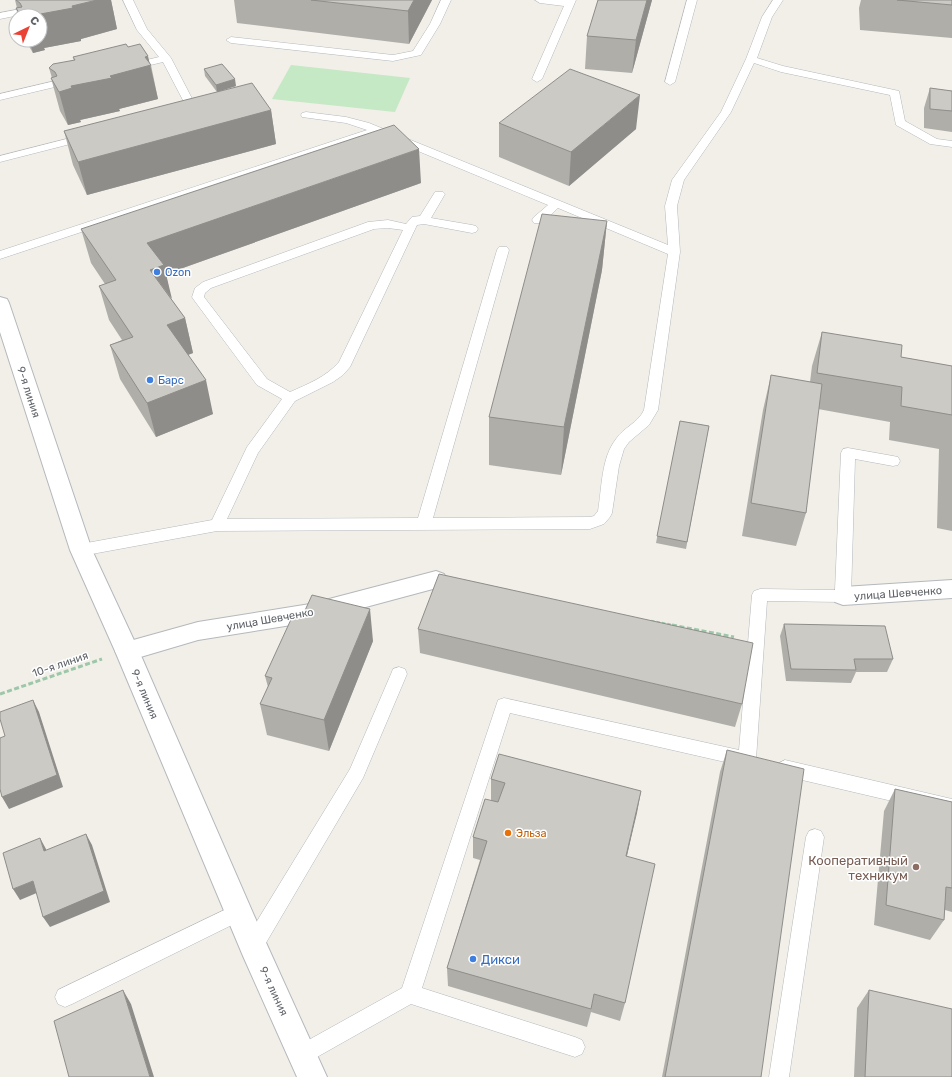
<svg xmlns="http://www.w3.org/2000/svg" width="952" height="1077" font-family="Rubik,sans-serif">
<rect width="100%" height="100%" fill="#f1efe8"/>
<path fill="#c5e8c5" d="M291 65 410 78 395 112 272 99Z"/>
<g fill="none" stroke-linecap="round" stroke-linejoin="round">
<g stroke="#b5b8bc" stroke-width="1">
<path id="service" d="M123 0H133L147 29 171 58 198 110 197 112 185 115 180 112 181 110 187 108 163 62 130 70 125 67 126 65 159 57 137 30Z
M441 0H451L440 24 421 55 393 61 231 43 226 40 231 37 393 55 413 51 430 24Z
M535 0H576L542 79 537 82 532 79 564 6 540 3Z
M687 0H697L675 82 670 85 665 82Z
M773 0H783L772 17 757 58 783 66 899 91 905 121 937 139 952 141V147L930 144 896 125 890 95 781 72 754 63 731 112 684 180 677 206 680 252 658 410 649 425 629 442 624 449 619 466 612 513 610 517 604 524 590 529 217 531 81 556 76 554 73 550 76 546 81 544 212 520 247 447 282 399 257 385 194 300 192 297 195 288 203 282 368 222 388 220 406 224 412 217 420 216 435 192H443L445 194 431 218 472 225 476 226 478 229 476 232 472 233 424 224 417 225 350 367 343 375 333 382 295 401 258 453 227 519 418 518 497 250 499 247H507L509 250 433 518 590 517 594 516 598 511C602 488 601 458 616 439 624 427 638 423 644 410L668 254 558 208 542 223H534L532 220 534 217 548 205 377 134 0 259V251L367 130 346 123 302 117 301 115 302 113 306 112 346 117 369 123 668 245 665 206 672 180 721 112 746 59 762 17ZM388 228 403 230 339 362C326 377 308 384 290 392L267 379 204 297 205 293 211 288 374 229Z
M36 6 39 7 41 9 39 11 0 19V13Z
M72 77 77 80 76 82 0 100V94Z
M86 134 90 135 91 137 90 139 0 162V156Z
M848 448 893 456 898 457 900 461 898 465 893 466 855 459 851 596 849 600 843 602 767 601 756 759 753 764 747 767 510 713 422 988 575 1037 582 1040 585 1047 582 1054 575 1057 411 1004 310 1061 303 1064 296 1061 293 1054 296 1047 402 988 498 700 504 698 739 750 752 595 754 591 760 589 835 590 841 453 843 449Z
M399 667 405 669 407 674 363 778 260 953 253 955 246 953 243 946 246 939 350 769 391 674 393 669Z
M785 760 952 799V815L785 776 779 773 776 768 779 763Z
M815 829 821 831 824 837 789 1077H769L806 837 809 831Z
M239 903 246 906 248 912 246 918 72 1004 65 1007 58 1004 55 997 58 990Z"/>
</g>
<g stroke="#b5b8bc" stroke-width="2">
<path id="minor" d="M436 571 444 574 447 580 444 586 310 622 198 640 127 661 119 658 115 651 119 644 198 622 310 604Z
M952 580V598L843 605 835 602 832 596 835 590 843 587Z"/>
</g>
<g stroke="#b5b8bc" stroke-width="2">
<path id="tertiary" d="M0 297 7 299 9 303 92 550 139 651 263 936 327 1077H297L243 956 115 651 70 550 0 332Z"/>
</g>
<path stroke="#9cc7a9" stroke-width="2.5" stroke-dasharray="3.5 2" stroke-linecap="butt" d="M651 621 678 626"/>
<path stroke="#9cc7a9" stroke-width="3" stroke-dasharray="5 2.5" stroke-linecap="butt" d="M672 625 734 637
M0 694 102 659"/>
<use href="#service" fill="#fff" fill-rule="evenodd"/>
<use href="#minor" fill="#fff" fill-rule="evenodd"/>
<use href="#tertiary" fill="#fff" fill-rule="evenodd"/>
</g>
<path fill="#afaea9" d="M15 0H111L117 29 81 39V41L44 48 45 50 33 53 25 40H40V16H18L16 8H17Z
M234 0H432L409 44 237 23Z
M598 0H652L632 73 585 69 587 36Z
M861 0H952V38L860 30 859 8Z
M128 47 151 65 158 99 119 109 120 111 80 120 81 122 68 125 60 111 51 78H52L49 68 74 61 73 57Z
M204 69 236 86 217 92 205 76Z
M930 88 952 91V132L924 128V108Z
M271 110 276 144 87 195 73 165 64 131Z
M499 123 636 129 569 186 499 157Z
M421 183 166 274 171 299 185 318 193 353 188 355 213 414 156 437 120 379 110 345 122 340 109 320 99 286 105 284 91 263 81 229Z
M607 221 602 270 561 475 489 465V417Z
M822 332 901 357 952 366V531L937 528 939 449 889 440 890 422 818 409 806 513 796 546 742 536 763 410 771 375 810 382 812 366Z
M680 421 709 426 686 549 656 543Z
M784 624 893 659 887 672H856L851 683 786 681 780 636Z
M418 629 742 704 735 727 420 653Z
M373 641 329 751 267 735 260 704 268 687 265 676Z
M727 750 761 1077H662L720 772Z
M491 779 641 791 627 856 625 1003 620 1021 591 1012 587 1027 448 986 447 968 480 860 473 858V837L491 800Z
M895 789 952 802V912L945 910 944 920 930 940 874 925 884 811Z
M869 990 952 1077H854L857 1008Z"/>
<path fill="#8f8d8a" d="M97 0H111L117 29 81 39V41L44 48 45 50 33 53 29 40H40V16H35V15Z
M414 0H432L409 44 408 11Z
M647 0H652L632 73 636 40Z
M148 56 158 99 119 109 120 111 80 120 81 122 68 125 59 92 71 86Z
M235 79 236 86 217 92 216 85Z
M640 95 636 129 569 186 571 152Z
M271 110 276 144 87 195 78 162Z
M419 149 421 183 166 274 172 299 150 270 147 243Z
M607 221 602 270 561 475 564 427Z
M185 318 193 353 176 359 167 325Z
M206 380 213 414 156 437 147 403Z
M370 609 373 641 329 751 324 720Z
M33 700 39 712 63 787 9 809 2 797Z
M641 791 637 813 622 876 626 856Z
M86 834 92 845 110 902 50 927 43 917Z
M40 838 46 849 50 863 44 851Z
M33 881 39 892 20 900 13 889Z
M123 990 131 1004 154 1077H150Z"/>
<path fill="#cccac5" stroke="#8f8d8a" d="M16 0H97L72 6 73 8 35 15V16H21L16 8 22 7 20 3Z
M311 0H414L408 11Z
M598 0H647L636 40 587 36Z
M897 0H952V5Z
M126 44 128 47 140 44 148 56 145 57 151 65 110 76 112 78 71 86 72 88 59 92 51 78 57 76 55 72 49 68 53 64 75 60 73 57Z
M222 64 235 79 216 85 204 69Z
M570 69 640 95 571 152 499 123Z
M252 83 271 110 78 162 64 131Z
M930 88 952 91V111L930 109Z
M394 125 419 149 147 243 164 265 150 270 185 318 167 325 206 380 147 403 110 345 133 337 99 286 116 280 81 229Z
M542 214 607 221 564 427 489 417Z
M822 332 902 345 901 357 952 366V415L901 406 902 387 817 373Z
M771 375 822 384 806 513 751 503Z
M680 421 709 426 687 542 657 536Z
M439 574 753 643 742 704 418 629Z
M312 595 370 609 324 720 260 704 272 678 265 676 293 615 302 617Z
M784 624 885 626 893 659H854L856 670 791 669Z
M33 700 57 775 2 797 0 789V738L5 736 0 719V712Z
M727 750 804 769 761 1077H665Z
M499 754 641 791 626 856 655 864 625 1003 594 994 591 1009 447 968 487 841 473 837 485 799 498 802 505 783 491 779Z
M895 789 952 802V888L946 887 944 920 886 905Z
M86 834 104 891 43 917 33 881 13 889 3 853 40 838 44 851Z
M123 990 150 1077H69L54 1021Z
M869 990 952 1009V1077H865Z"/>
<g fill="#3f7fe0" stroke="#fff" stroke-width="1.5">
<circle cx="157" cy="272" r="4"/>
<circle cx="150" cy="380" r="4"/>
<circle cx="473" cy="959" r="4"/>
</g>
<circle fill="#e8710a" stroke="#fff" stroke-width="1.5" cx="508" cy="833" r="4"/>
<circle fill="#8d6e63" stroke="#fff" stroke-width="1.5" cx="916" cy="867" r="4"/>
<g text-anchor="middle" stroke-width="3" stroke-linejoin="round" paint-order="stroke">
<g font-size="11" fill="#366cbe" stroke="#fff" text-anchor="start">
<text x="165" y="276">Ozon</text>
<text x="158" y="384">Барс</text>
</g>
<g font-size="11" fill="#5f6368" stroke="#fff">
<text transform="translate(29 392) rotate(72)" y="4">9-я линия</text>
<text transform="translate(898 593) rotate(-4)" y="4">улица Шевченко</text>
<text transform="translate(270 619) rotate(-10)" y="4">улица Шевченко</text>
<text transform="translate(60 664) rotate(-19)" y="4">10-я линия</text>
<text transform="translate(145 694) rotate(67)" y="4">9-я линия</text>
<text transform="translate(274 991) rotate(65)" y="4">9-я линия</text>
</g>
<g font-size="11" fill="#c56008" stroke="#fff" text-anchor="start">
<text x="516" y="837">Эльза</text>
</g>
<g font-size="13" fill="#785e54" stroke="#fff" text-anchor="end">
<text x="908" y="865">Кооперативный<tspan x="908" dy="15">техникум</tspan></text>
</g>
<g font-size="13" fill="#366cbe" stroke="#fff" text-anchor="start">
<text x="481" y="964">Дикси</text>
</g>
</g>
<g transform="translate(28 28) rotate(43)"><circle r="19" fill="#ffffff" stroke="#bfc1c3"/>
<path d="M0-3L7 15L0 10L-7 15Z" fill="#ea4335"/>
<text y="-6" font-size="11" font-weight="bold" text-anchor="middle" fill="#5f6368">С</text>
</g>
</svg>
